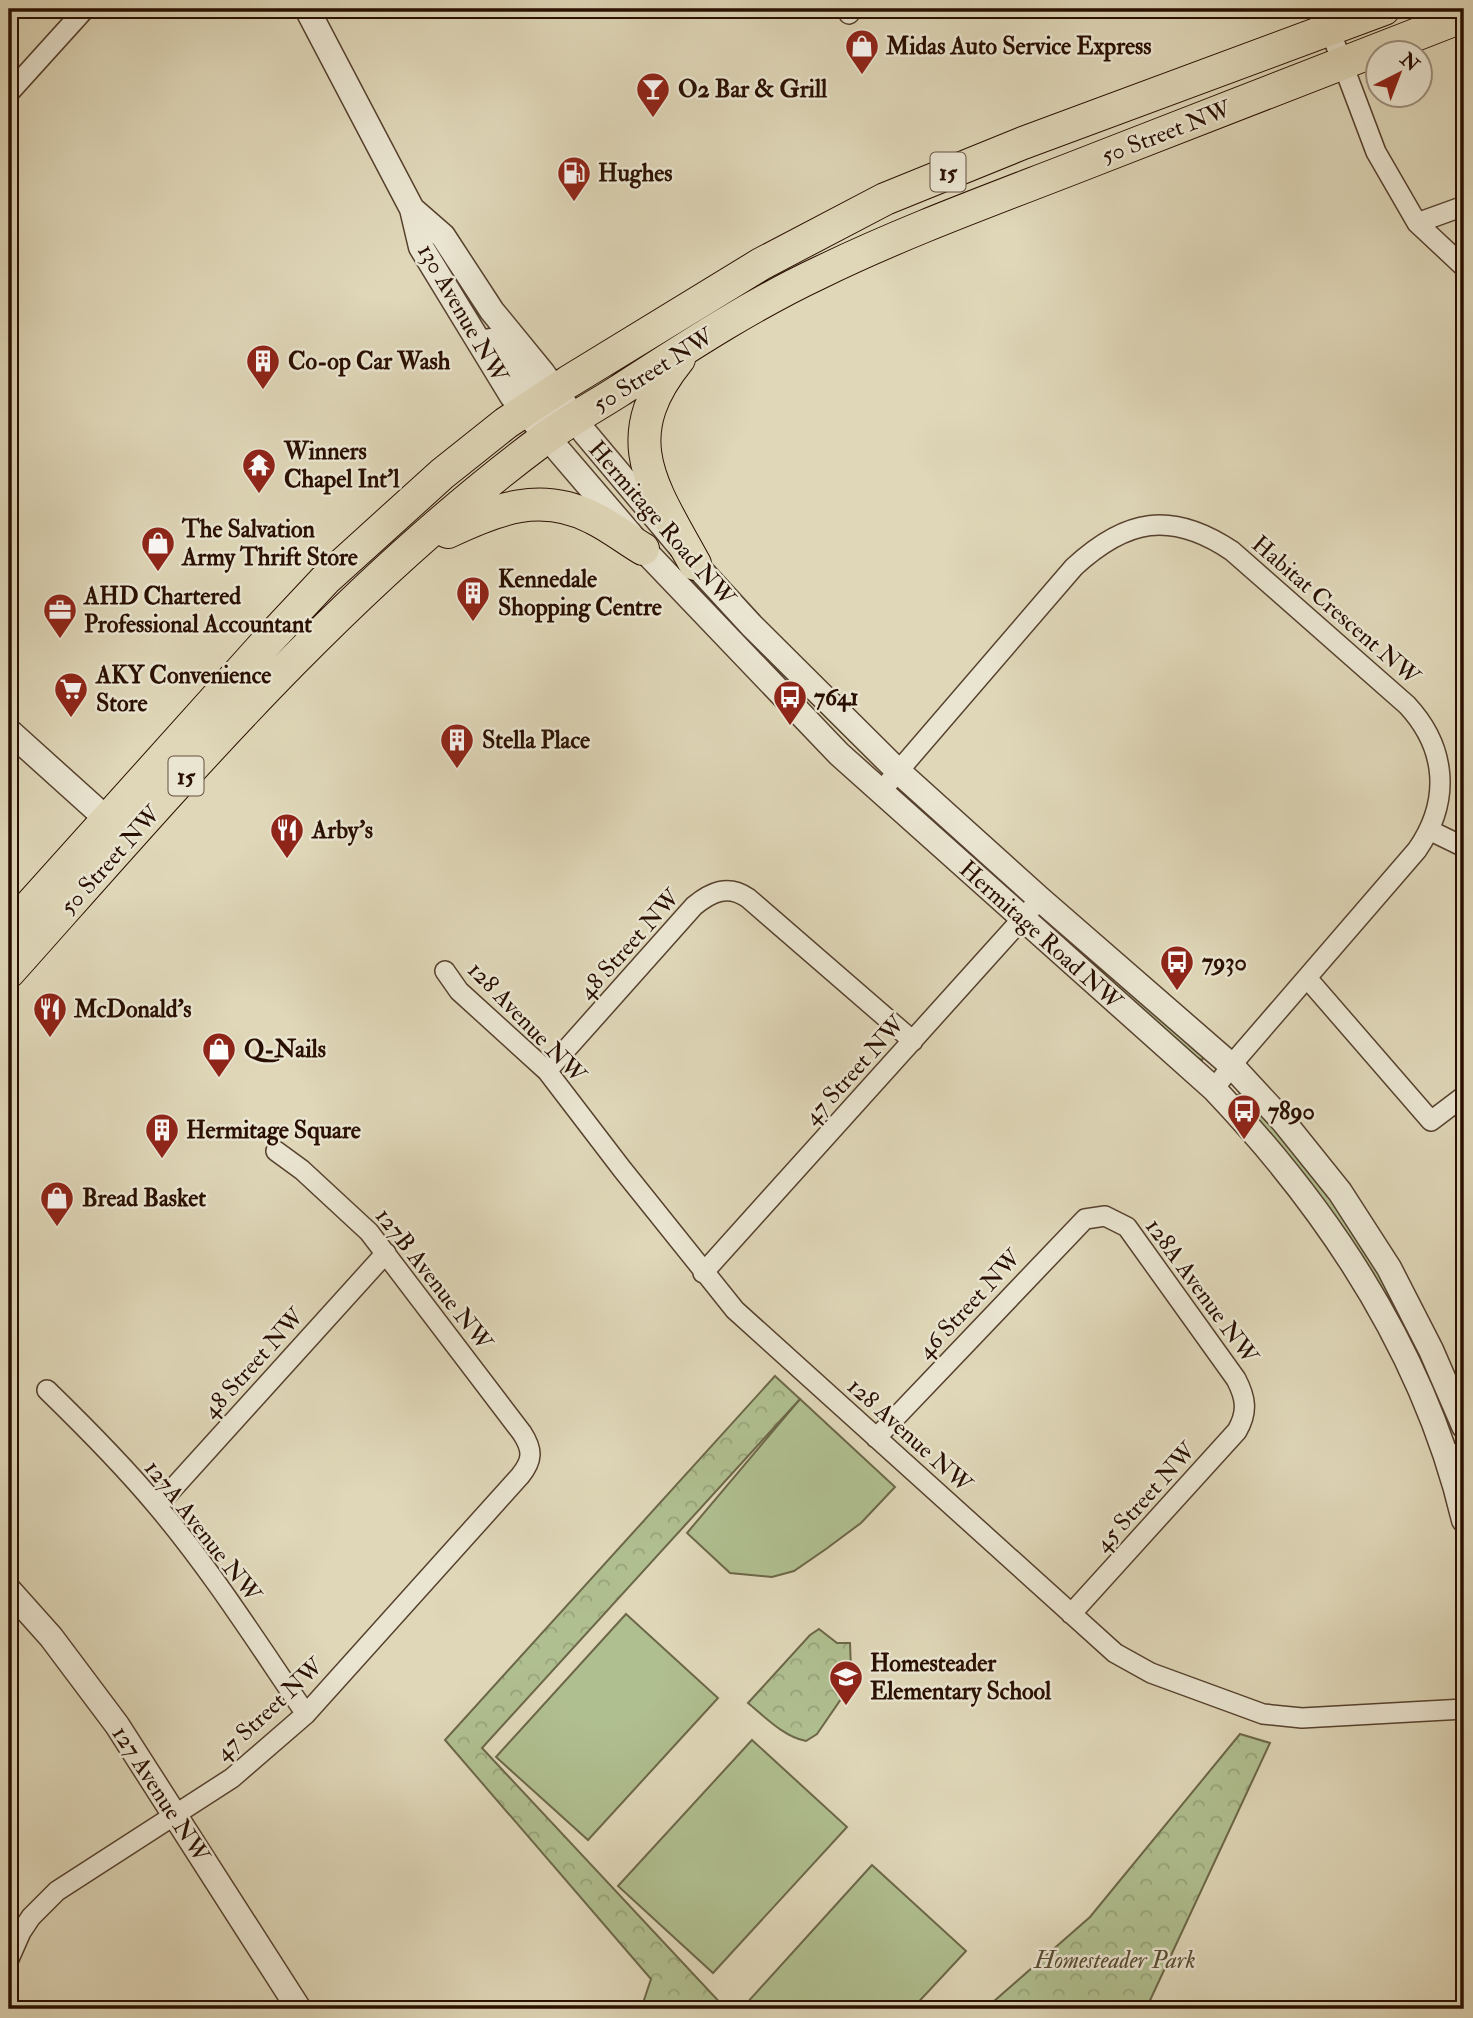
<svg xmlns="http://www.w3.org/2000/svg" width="1473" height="2018" font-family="'IM FELL Double Pica',serif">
<defs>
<pattern id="park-crowns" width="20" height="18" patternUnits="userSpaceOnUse" patternTransform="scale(1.75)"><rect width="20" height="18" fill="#b0bf90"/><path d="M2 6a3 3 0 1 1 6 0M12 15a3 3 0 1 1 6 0" fill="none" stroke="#97a37a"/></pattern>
</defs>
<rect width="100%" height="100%" fill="#dfd7b8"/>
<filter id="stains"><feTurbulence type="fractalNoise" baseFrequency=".00286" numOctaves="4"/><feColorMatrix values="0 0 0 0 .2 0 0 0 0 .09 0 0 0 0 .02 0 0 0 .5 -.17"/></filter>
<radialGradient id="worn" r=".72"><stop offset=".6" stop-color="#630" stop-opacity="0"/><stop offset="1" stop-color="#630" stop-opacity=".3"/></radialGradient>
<path fill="#b0bf90" stroke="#6c6748" stroke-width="2" d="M1053 925 1206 1054 1202 1060 1192 1056 1048 932Z
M1244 1091 1299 1154 1382 1272 1453 1424 1447 1428 1244 1106 1238 1095Z
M800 1399 895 1487 861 1523 826 1549 794 1571 772 1577 730 1573 687 1533Z
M626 1614 718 1698 588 1840 496 1757Z
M752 1740 847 1827 713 1973 618 1886Z
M872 1865 966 1951 912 2009H748L744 2006Z"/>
<path fill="url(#park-crowns)" stroke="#6c6748" stroke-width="2" d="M775 1376 800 1399 482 1748 726 2009H641L651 1979 445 1740Z
M819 1629 837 1643H850L851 1670 841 1699 817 1734 806 1741C784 1737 765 1717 748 1703L810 1635Z
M1240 1734 1270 1743 1146 2009H985L1090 1917Z"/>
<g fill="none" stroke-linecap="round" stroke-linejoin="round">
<g stroke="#56412e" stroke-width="22">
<path id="minor" d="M1322 9 1376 152 1417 223 1464 267
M849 14 853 9
M9 93 85 9
M1417 223 1464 206
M889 782 1074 567C1126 519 1171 510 1232 551L1407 705C1447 748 1451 801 1417 850L1240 1055 1214 1089
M1429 830 1464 847
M445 971 459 991 547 1071 622 1169 735 1310 1115 1653 1151 1673 1263 1714 1302 1718 1464 1709
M1307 978 1431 1121 1464 1096
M547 1071 694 906C711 892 728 884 748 898L913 1041
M703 1273 1040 899
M47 1390C85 1427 123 1465 157 1506 212 1571 258 1644 306 1714
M876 1438 1085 1219 1105 1216 1127 1227 1236 1379C1246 1398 1248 1412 1237 1431L1071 1614
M1446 1457 1464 1451
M157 1506 386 1253
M9 1959 21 1932 31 1917 57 1891 232 1778 306 1714 520 1476C533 1460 533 1450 522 1433L369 1232 302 1170 276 1151"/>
</g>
<g stroke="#56412e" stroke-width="27">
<path id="tertiary" d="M307 9 412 209 421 247 512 396 643 549 839 754 1214 1089C1330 1211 1425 1355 1464 1520
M412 209 443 236 492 311 542 372 585 433 695 564 751 625 898 771 1040 899 1232 1066 1283 1121 1340 1192 1389 1268 1431 1350 1464 1426
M490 341 550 408
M9 731 120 831
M9 1590 51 1637 117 1725 299 2009"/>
</g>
<g stroke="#290f00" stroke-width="34">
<path id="primary" d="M679 359C614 439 653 487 695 564
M448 532C496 509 541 491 593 518 610 526 626 539 643 549
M9 929 264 645 325 580 442 474 506 423 568 382 761 264 885 199 1023 143 1384 9
M9 972C177 784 341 590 544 439 568 421 594 407 619 391 684 349 749 306 819 273 909 229 1005 195 1099 158 1220 110 1342 63 1464 16"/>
</g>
<use href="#minor" stroke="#eae5d1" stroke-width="19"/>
<use href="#tertiary" stroke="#eae5d1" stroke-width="24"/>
<use href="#primary" stroke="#dfd7b8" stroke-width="32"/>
</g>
<defs>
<g id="shop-pin" transform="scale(1.75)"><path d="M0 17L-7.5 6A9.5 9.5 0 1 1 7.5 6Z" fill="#8f2418" stroke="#eae5d1"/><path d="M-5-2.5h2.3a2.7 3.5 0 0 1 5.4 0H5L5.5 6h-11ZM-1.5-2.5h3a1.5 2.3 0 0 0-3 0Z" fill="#fff"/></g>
<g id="bar-pin" transform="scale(1.75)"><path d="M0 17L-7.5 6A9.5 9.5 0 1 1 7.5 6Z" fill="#8f2418" stroke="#eae5d1"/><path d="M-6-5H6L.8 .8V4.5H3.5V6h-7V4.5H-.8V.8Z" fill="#fff"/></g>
<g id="fuel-pin" transform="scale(1.75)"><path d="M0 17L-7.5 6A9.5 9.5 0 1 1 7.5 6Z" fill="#8f2418" stroke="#eae5d1"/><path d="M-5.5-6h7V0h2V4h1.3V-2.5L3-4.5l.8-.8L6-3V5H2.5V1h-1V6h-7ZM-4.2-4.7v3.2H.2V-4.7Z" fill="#fff"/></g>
<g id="building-pin" transform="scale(1.75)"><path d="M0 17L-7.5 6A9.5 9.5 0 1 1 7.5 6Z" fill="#8f2418" stroke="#eae5d1"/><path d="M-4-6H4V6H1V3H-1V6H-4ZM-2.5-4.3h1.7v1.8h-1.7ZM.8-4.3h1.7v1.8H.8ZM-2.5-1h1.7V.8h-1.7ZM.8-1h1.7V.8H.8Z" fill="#fff"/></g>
<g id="temple-pin" transform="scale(1.75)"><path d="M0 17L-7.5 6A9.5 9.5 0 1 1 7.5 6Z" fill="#8f2418" stroke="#eae5d1"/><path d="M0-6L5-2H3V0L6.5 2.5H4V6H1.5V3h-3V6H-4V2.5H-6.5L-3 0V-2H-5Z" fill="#fff"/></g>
<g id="office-pin" transform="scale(1.75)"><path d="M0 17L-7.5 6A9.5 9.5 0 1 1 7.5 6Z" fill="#8f2418" stroke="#eae5d1"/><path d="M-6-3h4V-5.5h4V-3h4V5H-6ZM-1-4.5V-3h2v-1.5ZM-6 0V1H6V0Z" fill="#fff"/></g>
<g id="supermarket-pin" transform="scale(1.75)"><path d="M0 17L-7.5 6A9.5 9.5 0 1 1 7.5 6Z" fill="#8f2418" stroke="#eae5d1"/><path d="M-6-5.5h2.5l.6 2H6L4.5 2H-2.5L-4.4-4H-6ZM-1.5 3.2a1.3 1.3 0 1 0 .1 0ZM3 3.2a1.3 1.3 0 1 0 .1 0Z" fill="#fff"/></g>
<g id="bus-pin" transform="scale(1.75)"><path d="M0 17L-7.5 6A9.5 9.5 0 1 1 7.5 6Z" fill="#8f2418" stroke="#eae5d1"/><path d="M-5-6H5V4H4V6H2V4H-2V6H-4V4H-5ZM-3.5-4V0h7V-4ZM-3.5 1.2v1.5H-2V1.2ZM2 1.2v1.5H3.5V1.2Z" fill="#fff"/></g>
<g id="restaurant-pin" transform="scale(1.75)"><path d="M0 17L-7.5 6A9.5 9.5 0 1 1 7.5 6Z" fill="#8f2418" stroke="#eae5d1"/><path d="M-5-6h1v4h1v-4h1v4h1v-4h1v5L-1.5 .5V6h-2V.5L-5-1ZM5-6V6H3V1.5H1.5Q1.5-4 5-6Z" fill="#fff"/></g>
<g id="school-pin" transform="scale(1.75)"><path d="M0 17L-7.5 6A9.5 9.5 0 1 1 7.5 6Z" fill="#8f2418" stroke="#eae5d1"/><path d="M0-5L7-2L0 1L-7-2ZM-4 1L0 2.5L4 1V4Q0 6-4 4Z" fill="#fff"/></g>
</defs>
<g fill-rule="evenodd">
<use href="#shop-pin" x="862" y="46"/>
<use href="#bar-pin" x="653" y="89"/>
<use href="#fuel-pin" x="574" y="173"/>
<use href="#building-pin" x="263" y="361"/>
<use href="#temple-pin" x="259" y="465"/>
<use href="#shop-pin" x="158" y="543"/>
<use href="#building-pin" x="473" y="593"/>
<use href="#office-pin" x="60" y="610"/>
<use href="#supermarket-pin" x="71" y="689"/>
<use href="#bus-pin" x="790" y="697"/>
<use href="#building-pin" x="457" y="740"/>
<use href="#restaurant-pin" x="287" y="830"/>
<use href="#bus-pin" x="1177" y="962"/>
<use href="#restaurant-pin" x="50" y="1009"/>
<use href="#shop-pin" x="219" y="1049"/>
<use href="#bus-pin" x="1244" y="1111"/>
<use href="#building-pin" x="162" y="1130"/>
<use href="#shop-pin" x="57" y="1198"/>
<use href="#school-pin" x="846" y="1677"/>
</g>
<g text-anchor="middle" stroke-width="5" stroke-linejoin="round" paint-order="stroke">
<g fill="#eae5d1" stroke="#634f3f" stroke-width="2">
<rect x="930.5" y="152.5" width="35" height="39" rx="5"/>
<rect x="168.5" y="756.5" width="35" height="39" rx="5"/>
</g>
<g font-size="23" font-weight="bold" fill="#290f00">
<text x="948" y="180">15</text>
<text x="186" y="784">15</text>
</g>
<g font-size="24" font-weight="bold" fill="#290f00" stroke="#eae5d1" text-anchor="start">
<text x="886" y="54">Midas Auto Service Express</text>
<text x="678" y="97">O2 Bar &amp; Grill</text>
<text x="598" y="181">Hughes</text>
<text x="288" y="369">Co-op Car Wash</text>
<text x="284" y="459">Winners<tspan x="284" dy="28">Chapel Int'l</tspan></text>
<text x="182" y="537">The Salvation<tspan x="182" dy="28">Army Thrift Store</tspan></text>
<text x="498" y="587">Kennedale<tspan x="498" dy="28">Shopping Centre</tspan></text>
<text x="84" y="604">AHD Chartered<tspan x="84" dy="28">Professional Accountant</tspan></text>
<text x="96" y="683">AKY Convenience<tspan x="96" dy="28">Store</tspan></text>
<text x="814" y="705">7641</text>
<text x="482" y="748">Stella Place</text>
<text x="312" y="838">Arby's</text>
<text x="1202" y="970">7930</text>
<text x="74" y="1017">McDonald's</text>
<text x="244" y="1057">Q-Nails</text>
<text x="1268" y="1119">7890</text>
<text x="186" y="1138">Hermitage Square</text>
<text x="82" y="1206">Bread Basket</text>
<text x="870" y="1671">Homesteader<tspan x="870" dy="28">Elementary School</tspan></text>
</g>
<g font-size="24" fill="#290f00" stroke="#eae5d1">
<text transform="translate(1166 132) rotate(-21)" y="8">50 Street NW</text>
<text transform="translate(463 313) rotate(60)" y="8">130 Avenue NW</text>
<text transform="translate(653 370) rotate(-32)" y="8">50 Street NW</text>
<text transform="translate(662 523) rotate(49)" y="8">Hermitage Road NW</text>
<text transform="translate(1336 610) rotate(41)" y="8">Habitat Crescent NW</text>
<text transform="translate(110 860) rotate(-48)" y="8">50 Street NW</text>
<text transform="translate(1041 935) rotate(42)" y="8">Hermitage Road NW</text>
<text transform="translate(629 944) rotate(-48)" y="8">48 Street NW</text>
<text transform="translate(527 1022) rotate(46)" y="8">128 Avenue NW</text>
<text transform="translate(854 1070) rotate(-48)" y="8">47 Street NW</text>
<text transform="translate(434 1279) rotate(52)" y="8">127B Avenue NW</text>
<text transform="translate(1202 1291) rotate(54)" y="8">128A Avenue NW</text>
<text transform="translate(969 1304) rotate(-47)" y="8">46 Street NW</text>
<text transform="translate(253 1363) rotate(-48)" y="8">48 Street NW</text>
<text transform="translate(910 1435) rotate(42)" y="8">128 Avenue NW</text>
<text transform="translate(1145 1497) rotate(-48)" y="8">45 Street NW</text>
<text transform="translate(203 1531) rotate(52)" y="8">127A Avenue NW</text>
<text transform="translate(269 1709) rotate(-43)" y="8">47 Street NW</text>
<text transform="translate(161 1794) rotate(57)" y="8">127 Avenue NW</text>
</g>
<g font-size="24" font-style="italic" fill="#584d32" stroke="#eae5d1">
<text x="1115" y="1968">Homesteader Park</text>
</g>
</g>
<rect width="1473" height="2018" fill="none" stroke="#dfd7b8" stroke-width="35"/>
<rect x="10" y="10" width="1452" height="1997" fill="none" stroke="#290f00" stroke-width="3.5"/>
<rect x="18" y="18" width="1438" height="1983" fill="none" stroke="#290f00" stroke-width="2"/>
<g transform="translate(1399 74) rotate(42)"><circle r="33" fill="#eae5d1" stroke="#9d8f7d" stroke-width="2"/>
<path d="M0-5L12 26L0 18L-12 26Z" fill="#8f2418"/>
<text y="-10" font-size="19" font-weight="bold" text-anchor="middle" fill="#290f00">N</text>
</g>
<rect width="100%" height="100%" filter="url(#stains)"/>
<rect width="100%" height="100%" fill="url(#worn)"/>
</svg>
